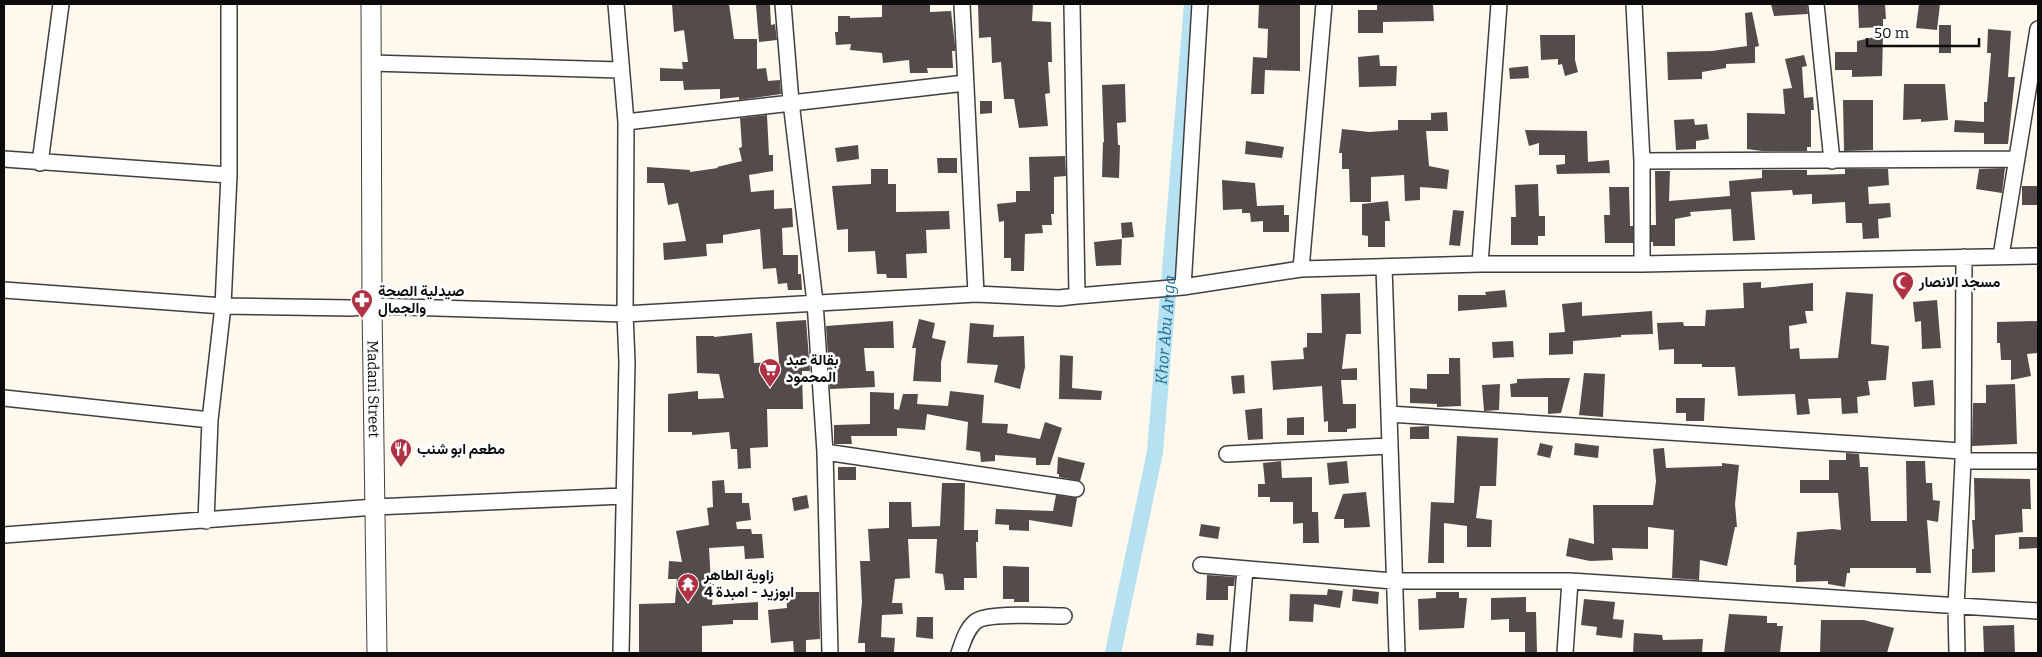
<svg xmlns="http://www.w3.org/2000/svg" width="2042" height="657" font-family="Bitter,Vazirmatn,serif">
<rect width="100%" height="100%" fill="#fef8ed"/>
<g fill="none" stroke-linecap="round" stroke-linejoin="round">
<path stroke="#b6e1f1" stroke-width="16" id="s1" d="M1113 653 1155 452 1192 4"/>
</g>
<path fill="#544c4a" d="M672 4H729L734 39H757V69L766 68 768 81 780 80 781 94 739 100V97L720 99V89L684 90 683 81H660V68L683 69 682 62H688L684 30 674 32Z
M882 4H930V12L951 11 955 45V51H952L953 68H927L928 73H910L909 60 883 63 882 53 850 50 851 44 836 45 835 32H838V16H850V18L882 17Z
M978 4H1033L1032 21 1051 22 1052 62H1048L1050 93 1045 94 1048 126 1019 128 1014 99H1004L1001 62 992 63 991 37 979 38Z
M1259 4H1300V71L1265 70 1264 94H1251L1253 57 1267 58 1268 29 1258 28Z
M1433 4 1434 21 1383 22V33H1358V10H1377V5Z
M1771 4H1807L1808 14 1774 16Z
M1885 4 1886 19H1883V27L1859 28 1858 5Z
M1919 4H1940L1937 30 1916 28Z
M756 5H770L771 25 775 24 777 40 759 42Z
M1752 12 1759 46 1755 47V63L1726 64V68L1702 72V79L1668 80 1667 52 1712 51 1747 46 1745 13Z
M1939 25H1951V53H1939Z
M1988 29 2011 31 2008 77H2015L2008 144H1984V133L1954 132 1955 120 1984 122V102H1987L1991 53H1987Z
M1540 35H1575V60L1578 72 1565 76 1562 64 1558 65V59L1541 60Z
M1883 35 1882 76 1852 77V70H1835V52H1857V41Z
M1379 55 1380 66H1397L1396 86 1359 87 1358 57Z
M1804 55 1807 66 1802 67 1804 98 1813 97 1814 110H1811V147H1807V151H1762L1747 149V113L1785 114 1783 89 1792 88 1785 59Z
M1528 66 1529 78 1510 79 1509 68Z
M1125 84 1126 122 1117 123 1118 145H1120L1119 178 1102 177 1103 142H1104L1102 85Z
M1904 84H1945L1948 120 1921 122V119L1903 120Z
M1843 100H1873V150L1844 151Z
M980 101H992V113L980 114Z
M1447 112 1448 131H1426L1429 166 1449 170 1447 189 1420 187V200L1405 201 1404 175 1371 177V202H1350L1349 169H1342V153H1339L1342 129 1369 132 1398 130V120H1431V113Z
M767 115 769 155H773V171L749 175 751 192 774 190V209L792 208 793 227 782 228 783 255H798V274H801L802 290H788L787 283 778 284 776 268 763 269 760 229 723 235V243L706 244 707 256 664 260 663 243 686 241 678 203 668 205 664 183H647V167L690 170V172L718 168 717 167 742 161 739 148 742 147 740 118Z
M1694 119 1695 125 1707 124 1709 139 1696 141V149L1676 150 1674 120Z
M1525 130 1587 131 1588 162 1609 160 1610 173 1557 174 1556 165 1565 164V155H1539V143L1529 146Z
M1246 141 1284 147 1282 158 1245 154Z
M858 145 859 159 837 162 835 148Z
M1065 156 1066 176 1054 177V214H1051L1052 225H1042L1043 233 1025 234 1024 271H1011V258H1004V221L999 222 997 204 1016 202V191H1030L1029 157Z
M937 158H957V173H938Z
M2005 168 2002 193 1976 189 1979 169Z
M871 169H888V184H896V212L949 211 950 229 926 230 927 253 906 254 907 278H887L886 274H877L875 251 848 252V229L837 230 832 186 871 184Z
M1845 169H1888L1889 185 1868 187 1869 204 1890 203 1891 217 1878 219 1879 238 1863 239 1862 223H1846L1845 202 1812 204V194L1793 195 1792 190 1774 191 1751 192 1755 240 1733 241 1731 209 1690 212 1691 216 1675 219V246H1653V242H1651V225H1656L1655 171H1670L1669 201 1730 196 1729 181 1762 178V170H1807V175L1845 174Z
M1222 180 1255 183 1257 206 1284 205V215H1289V232H1263V221L1251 222 1250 213H1242V209L1223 210Z
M1538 184 1539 216H1545V236H1538V245H1511V217H1516L1515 185Z
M2022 186H2038V205H2022Z
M1609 187H1629L1630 226H1633V243H1605L1604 215H1610Z
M1388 201 1390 221H1385V247H1368V236L1362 235V204Z
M1453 210 1464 211 1460 246 1449 245Z
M1132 222 1134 237 1122 238 1121 223Z
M1122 239 1121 265 1096 266 1094 242Z
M1761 282V288L1813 283V311H1805L1807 323 1789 326 1790 349 1799 348 1800 359 1838 358 1846 292 1873 294 1871 344 1889 346 1886 380 1868 381 1870 395 1857 397 1858 413 1842 414 1841 398 1808 399 1810 414 1797 415 1795 394 1738 396 1735 367H1702V364H1674V349L1659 350 1657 323 1683 322 1684 326H1705L1706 310 1744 308 1743 283Z
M1505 290 1507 307 1458 311V295H1486L1485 292Z
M1360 293 1361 334H1346L1342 369 1357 368V380H1341L1343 404H1356V428L1347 429V432H1328V421L1324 422 1322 386 1273 390 1271 361 1304 359 1303 348 1307 347V333H1322L1321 294Z
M1937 300 1941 348 1922 349 1921 321 1915 322 1913 302Z
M1582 302V316L1652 311 1653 334 1621 335V337L1573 341V354L1549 355V333L1565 332 1562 304Z
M919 319 935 323 932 338 946 341 941 362V382L913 381 916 348H912Z
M806 320 810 371H802L803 409H767L768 447 750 448 751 468 738 469 737 449H731L729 432 692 435V432H668V394L698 391V399L724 398 719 374 697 373 696 336H714V337L752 333 754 363 779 362 776 322Z
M893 321 894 348H864L866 371H874L875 387 830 389 826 326Z
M2038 321V353L2027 354 2031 376 2011 380V360H2001L2000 343H1997V322Z
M970 323 994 325 993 337 1024 336 1025 367 1020 389 994 382 998 365 967 363Z
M1513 341 1514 357 1493 358 1492 342Z
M1060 355 1073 356 1072 388 1102 391 1101 400 1059 399Z
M1449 358H1460L1461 406 1437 407V404L1410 403V388L1427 389V374H1449Z
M1584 373 1605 374 1603 417 1579 415Z
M1244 375 1245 393 1233 394 1231 376Z
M1547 378H1570L1561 413 1548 414V397H1511L1510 384 1517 383V379Z
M1933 380 1935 405 1914 407 1912 382Z
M1500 384 1499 410 1484 411 1482 385Z
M2015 384 2017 444 1972 446 1973 403H1986V385Z
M950 391 984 395 982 423 1008 424 1007 433 1040 439 1045 422 1062 428 1050 465H1036V458L995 455V461L981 462 980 452 966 450 968 422 927 414 925 430 897 428V436H851L852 444H834V425L870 424V392L894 393V409L899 410 903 394H918L917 404 948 406Z
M1676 398H1705L1704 421H1686V413H1676Z
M1262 408 1263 439 1248 440 1245 410Z
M1304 417V435H1287V418Z
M1429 426V439H1410V427Z
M1457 436 1498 438 1496 486H1480L1476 518 1492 520 1491 547H1467V526L1444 523V563H1428L1431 502 1454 503Z
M1540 443 1553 446 1550 458 1537 455Z
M1575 443 1599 446 1598 458 1574 455Z
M1664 448 1666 468 1722 466V463L1739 465 1735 504 1737 527H1735L1727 566 1700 560 1699 580 1672 578 1674 530 1648 527V549L1612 548 1613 560 1590 561 1566 556 1569 538 1594 544 1593 505H1653L1656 481 1653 449Z
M1846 453 1859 454 1860 467H1868L1871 521H1907L1906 461H1925L1926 483H1932L1933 500 1940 501 1938 522 1927 520 1931 573H1916V568H1850V573H1847L1845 587 1828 584V581L1796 582V565H1794L1797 532 1832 529 1841 530 1838 493H1800V480H1829V460H1846Z
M1058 457 1085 463 1080 481 1059 477V474H1057Z
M1281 461 1282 478 1312 477V512H1318L1319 543H1303V523L1293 524V502H1270V497H1258V484H1265L1263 463Z
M1347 461 1349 483 1329 485 1327 463Z
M838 467H856V480H838Z
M1974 478 2030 479 2031 509H2022L2023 532 1995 535V572L1972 573V549H1974L1972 520H1975Z
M724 480 725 493H742V503H749L751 520 736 522 737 529H751L752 534H762L764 558 745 559 744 546 709 548 711 584H714L712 605 758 602V620H733V624L702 626V653H639V604L675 603 677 579H668L669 561 682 562 676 531 709 525 707 508 713 507 712 481Z
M942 483H965L964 530H978V542H976L977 578H964V590H945L943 574 935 573 937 539H908L910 578 895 579 892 603H902L903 614 882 615 881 637 895 638 894 652 865 653V643H858L862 602 860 561H870L868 529 889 528V502H911L912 527 940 526Z
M1366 492 1370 527 1344 528V519H1334L1343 494Z
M807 495 809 508 794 511 792 498Z
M1056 495 1077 498 1072 527 1029 520V531L1009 530V525L995 524 996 509 1053 511Z
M1201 524 1220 527 1218 539 1199 536Z
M2019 537H2038V548L2019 549Z
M1003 566 1029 567V602H1014V599H1003Z
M1207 575 1235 577 1234 586H1228V600H1206Z
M1328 589 1343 591 1340 608 1314 604 1313 622 1289 621 1290 594 1327 595Z
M1353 589 1379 592 1378 604 1352 601Z
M786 592H819L820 639 806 640V653H794L793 641 771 643 768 610 787 608Z
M1436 592H1459V598H1467L1464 628 1419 630 1418 599 1436 598Z
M1526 597V612H1536L1537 653H1525V632H1509V619L1491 620V598Z
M1584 599 1615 602 1613 619 1624 620 1622 638 1596 635 1597 627 1581 625Z
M1729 614 1767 616V623H1777V626H1783L1780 653H1724Z
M917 617H933V639L916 637Z
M1821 620H1864L1894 628 1887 653H1820Z
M2014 625 2015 653H1984L1983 626Z
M1197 633 1214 635 1213 646 1196 645Z
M1634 633 1662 635 1663 640 1703 639 1702 653H1633Z"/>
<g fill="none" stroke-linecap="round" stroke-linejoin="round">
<g stroke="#3f3f3f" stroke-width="18">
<path id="minor" d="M616 4 626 122 625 314 627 362 621 653
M783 4 791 102 815 302 825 452 830 653
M962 4 976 294
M1634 4 1642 161V264
M1816 4 1832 161
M371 63 620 70
M626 122 965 83
M4 159 229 175
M1642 161 2017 159
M40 163 61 4
M2001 256 2038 29
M1480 264 1499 4
M1384 267 1397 653
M1301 269 1324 4
M1183 287 1200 4
M4 290 223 306 351 308 372 306 625 314 976 294 1059 298 1077 296 1072 4
M1077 296 1183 287 1301 269 1480 264H1642L2038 256
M4 398 210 420
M1389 414 1962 451
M825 452 1076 489
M1227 454 1389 446
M1963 461H2038
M206 521 210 420 223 306 229 175V4
M4 535 375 507 623 496
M1201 565 1393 581H1570L2038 611
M959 653C963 642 966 630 975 622 986 612 1047 616 1064 616
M1238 653 1245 569
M1565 653 1570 581
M1957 653 1956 607 1963 461 1964 257"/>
</g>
<g stroke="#3f3f3f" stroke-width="21">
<g id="tertiary">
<path id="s2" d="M371 4 372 306 377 653"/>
</g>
</g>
<use href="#minor" stroke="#fff" stroke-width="15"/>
<use href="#tertiary" stroke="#fff" stroke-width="19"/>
</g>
<defs>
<g id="mosque-pin" transform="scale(1.125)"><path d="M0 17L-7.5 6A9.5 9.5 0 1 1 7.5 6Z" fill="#b03044" stroke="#fff"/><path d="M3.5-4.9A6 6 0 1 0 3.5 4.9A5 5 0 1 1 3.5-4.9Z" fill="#fff"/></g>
<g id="pharmacy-pin" transform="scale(1.125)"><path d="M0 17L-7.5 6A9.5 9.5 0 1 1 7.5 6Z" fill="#b03044" stroke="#fff"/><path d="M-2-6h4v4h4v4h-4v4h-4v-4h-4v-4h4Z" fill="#fff"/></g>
<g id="supermarket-pin" transform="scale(1.125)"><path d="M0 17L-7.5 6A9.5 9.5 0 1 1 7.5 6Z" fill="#b03044" stroke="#fff"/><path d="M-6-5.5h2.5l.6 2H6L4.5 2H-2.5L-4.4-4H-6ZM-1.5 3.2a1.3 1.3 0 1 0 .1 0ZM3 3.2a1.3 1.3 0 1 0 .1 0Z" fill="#fff"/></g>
<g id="restaurant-pin" transform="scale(1.125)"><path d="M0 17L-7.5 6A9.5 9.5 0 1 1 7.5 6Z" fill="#b03044" stroke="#fff"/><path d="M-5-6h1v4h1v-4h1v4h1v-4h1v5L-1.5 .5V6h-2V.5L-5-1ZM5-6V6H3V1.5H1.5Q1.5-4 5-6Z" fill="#fff"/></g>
<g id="temple-pin" transform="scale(1.125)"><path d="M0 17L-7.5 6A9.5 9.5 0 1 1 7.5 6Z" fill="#b03044" stroke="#fff"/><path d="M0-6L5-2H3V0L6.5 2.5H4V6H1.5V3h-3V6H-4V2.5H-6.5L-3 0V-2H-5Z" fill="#fff"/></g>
</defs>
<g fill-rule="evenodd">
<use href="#mosque-pin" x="1903" y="282"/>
<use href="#pharmacy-pin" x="362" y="300"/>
<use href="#supermarket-pin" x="770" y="369"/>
<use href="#restaurant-pin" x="401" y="449"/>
<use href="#temple-pin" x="688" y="584"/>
</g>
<g text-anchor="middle" stroke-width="5" stroke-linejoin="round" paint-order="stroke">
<g font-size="15" font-weight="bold" fill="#0c0c0c" stroke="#fff" text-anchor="start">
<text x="1919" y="287">مسجد الانصار</text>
<text x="378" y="296">صيدلية الصحة<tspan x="378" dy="17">والجمال</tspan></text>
<text x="786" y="365">بقالة عبد<tspan x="786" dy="17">المحمود</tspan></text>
<text x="417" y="454">مطعم ابو شنب</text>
<text x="704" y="580">زاوية الطاهر<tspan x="704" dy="17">ابوزيد - امبدة 4</tspan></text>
</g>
<g font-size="15" fill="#0c0c0c" stroke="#fff">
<text dy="5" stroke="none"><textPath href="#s2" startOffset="385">Madani Street</textPath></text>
</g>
<g font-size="16" font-style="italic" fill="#206d93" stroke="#fff">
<text dy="6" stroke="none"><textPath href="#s1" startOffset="328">Khor Abu Anga</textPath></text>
</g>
</g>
<rect width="2042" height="657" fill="none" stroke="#0c0c0c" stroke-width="10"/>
<path d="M1867 38v8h112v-8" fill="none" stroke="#0c0c0c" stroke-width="2.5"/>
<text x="1874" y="38" font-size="15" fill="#0c0c0c" stroke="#ffffff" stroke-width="4" paint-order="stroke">50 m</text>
</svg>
